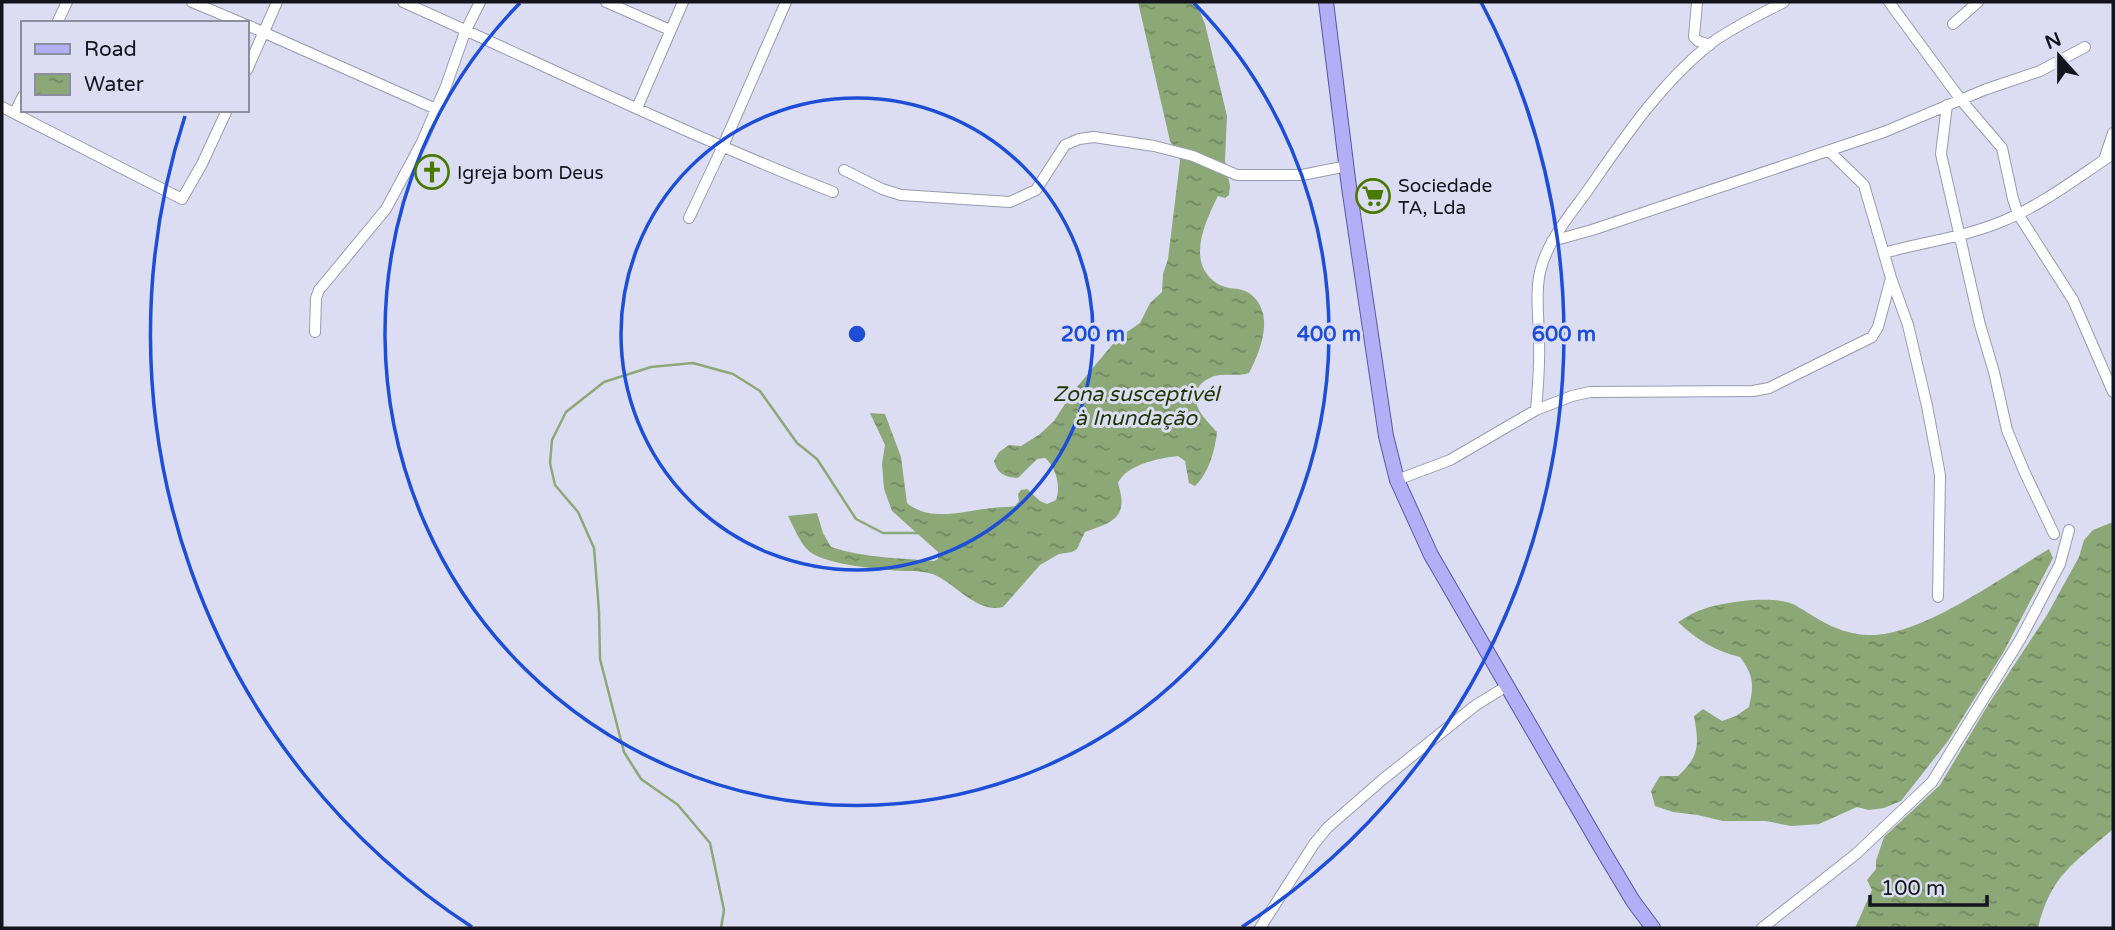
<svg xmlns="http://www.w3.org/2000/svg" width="2115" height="930" font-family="'Varela Round',sans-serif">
<defs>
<pattern id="water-ripples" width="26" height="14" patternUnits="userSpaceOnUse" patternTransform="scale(1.75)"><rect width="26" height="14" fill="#8ca876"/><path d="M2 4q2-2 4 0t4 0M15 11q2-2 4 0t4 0" fill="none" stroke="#718860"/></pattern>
</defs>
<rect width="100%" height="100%" fill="#dcddf3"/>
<path fill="url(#water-ripples)" d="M1138 2H1196L1205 24 1227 116 1225 161 1230 186 1229 195 1225 198 1218 196C1205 222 1185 264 1218 284 1227 290 1241 287 1249 293 1276 312 1261 350 1249 373 1239 376 1232 374 1221 375 1214 375 1206 379 1201 384 1186 401 1205 419 1217 432 1215 450 1209 473 1195 486L1189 483 1185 461 1178 456C1160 458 1127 464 1118 483 1129 518 1113 522 1085 532L1077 549 1072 552 1059 554 1040 565 1003 607C979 614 956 585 937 576 926 571 916 571 905 571 883 570 827 565 810 552 800 544 794 527 788 516L817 513 823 533 831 547C865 558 898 558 934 561L938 559V552L892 511 884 489 882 464 885 445 870 413 885 414 901 457 907 503C935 526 975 506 1009 507L1015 506 1019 501 1018 494 1021 490 1027 489 1040 501 1047 504 1056 500C1061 486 1056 467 1045 458L1037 459 1018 478C1004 477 998 474 994 461L999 452 1009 445 1021 446 1040 434 1054 421 1072 393 1117 339 1140 323 1150 303 1162 292 1163 274 1168 259 1180 161 1178 153 1170 141Z
M2113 522V829C2074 864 2051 874 2038 928H1855L1872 890 1867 880 1876 869V861L1884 837 1940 785 1988 705 2047 615 2079 557 2084 540 2093 530Z
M2049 549 2053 558 2003 653 1948 741 1901 801 1884 808 1869 810 1857 807 1819 824 1791 826 1766 821H1723L1698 815 1673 812 1655 806 1651 791 1660 776H1678C1700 756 1699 744 1694 716L1703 709 1722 721 1736 716 1749 707C1754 685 1754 676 1740 657 1715 651 1697 640 1678 622 1684 619 1690 614 1696 612 1717 602 1774 594 1795 605 1819 619 1838 634 1868 635 1921 637 2003 576 2049 549Z"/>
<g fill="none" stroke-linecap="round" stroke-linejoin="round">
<path stroke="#8ca876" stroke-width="2.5" d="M721 928 724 910 710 843 678 805 641 779 624 752 600 659 599 611 594 548 578 512 555 485 550 463 552 440 566 412 604 382 651 367 693 363 733 374 760 391 797 443 817 459 856 519 883 533H919"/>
<g stroke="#999aae" stroke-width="12">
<path id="minor" d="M192 2 242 23
M403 2C546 66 687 135 833 192
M606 2 670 30
M1697 2 1694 37 1698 41 1710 45
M1889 2 1961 100 2002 148 2013 199 2018 214 2073 300 2113 392
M57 23 67 2
M1953 24 1978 2
M247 25 436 109
M247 70 277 2
M1947 105 1941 154 1980 325 1994 372 2007 430 2024 471 2054 534
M2 107 182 199 202 164 227 110
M637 108 683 2
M15 112 23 96
M1829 151 1864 185 1891 278 1908 325 1927 406 1940 475 1938 597
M2104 160 2113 133
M844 170 882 189 901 195 1010 202 1036 190 1065 145 1079 139 1094 137 1154 146 1193 156 1237 175H1302L1347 166
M689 218 723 146 786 2
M1552 241 1592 230 1884 132 1984 90 2040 71 2085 47
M1884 253C1924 242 1965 237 2003 221 2042 205 2078 177 2113 154
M315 332 316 298 319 290 386 209 422 142 446 86 465 32 480 2
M1536 410C1538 387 1540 364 1539 341 1539 319 1535 293 1540 272 1547 241 1570 215 1588 190 1624 138 1660 84 1710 44 1733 27 1759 15 1784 2
M1397 480 1450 460 1536 410 1572 396 1590 392 1753 391 1769 388 1872 337 1878 327 1891 278
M1260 928 1314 844 1327 828 1382 780 1476 705 1507 686
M1762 928 1856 854 1932 782 2021 638 2060 564 2069 530"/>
</g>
<g stroke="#5c55a6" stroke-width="16">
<path id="major" d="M1326 2 1349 187 1386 436 1397 480 1431 555 1600 846 1633 901 1653 928"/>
</g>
<use href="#minor" stroke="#fff" stroke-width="10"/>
<use href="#major" stroke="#b4aef6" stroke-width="14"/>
</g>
<g fill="none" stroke="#1d4ed8" stroke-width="3.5">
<circle cx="857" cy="334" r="236"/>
<path d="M1194 3A472 472 0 1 1 520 3"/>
<path d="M472 927A707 707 0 0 1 185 116M1481 2A707 707 0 0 1 1242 927"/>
</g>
<defs>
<g id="church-ring" transform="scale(1.75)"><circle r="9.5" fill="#dcddf3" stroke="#487901" stroke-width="1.5"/><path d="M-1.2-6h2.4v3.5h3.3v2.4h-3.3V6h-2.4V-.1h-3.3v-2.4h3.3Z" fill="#487901"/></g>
<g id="supermarket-ring" transform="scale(1.75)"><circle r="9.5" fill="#dcddf3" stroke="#487901" stroke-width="1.5"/><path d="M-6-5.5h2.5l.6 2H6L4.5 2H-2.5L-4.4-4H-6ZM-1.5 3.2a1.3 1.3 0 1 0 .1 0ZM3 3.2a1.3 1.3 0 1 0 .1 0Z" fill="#487901"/></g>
</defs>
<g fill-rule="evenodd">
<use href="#church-ring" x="432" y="172"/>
<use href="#supermarket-ring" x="1373" y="196"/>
</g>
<g text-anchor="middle" stroke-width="6" stroke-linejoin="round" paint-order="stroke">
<g font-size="19" fill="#14141c" stroke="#dcddf3" text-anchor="start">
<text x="457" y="179">Igreja bom Deus</text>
<text x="1398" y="192">Sociedade<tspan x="1398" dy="22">TA, Lda</tspan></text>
</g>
<g font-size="21" font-style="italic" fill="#1f3801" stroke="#dcddf3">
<text x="1136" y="401">Zona susceptivél<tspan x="1136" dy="24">à Inundação</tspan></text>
</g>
</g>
<circle cx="857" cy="334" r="10" fill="#1d4ed8" stroke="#dcddf3" stroke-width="3.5"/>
<g font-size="21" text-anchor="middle" font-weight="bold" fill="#1d4ed8" stroke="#dcddf3" stroke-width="6" stroke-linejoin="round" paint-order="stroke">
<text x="1093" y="341">200 m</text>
<text x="1329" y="341">400 m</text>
<text x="1564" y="341">600 m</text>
</g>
<rect width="2115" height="930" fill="none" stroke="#14141c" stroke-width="7"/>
<rect x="21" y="21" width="228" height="91" fill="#dcddf3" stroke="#8c8d9d" stroke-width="2"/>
<rect x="35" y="44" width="35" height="10" fill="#b4aef6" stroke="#8c8d9d" stroke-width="2"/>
<text x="84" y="56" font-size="21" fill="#14141c">Road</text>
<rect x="35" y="74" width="35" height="21" fill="url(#water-ripples)" stroke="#8c8d9d" stroke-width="2"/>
<text x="84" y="91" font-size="21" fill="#14141c">Water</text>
<g transform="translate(2059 56) rotate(339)" stroke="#dcddf3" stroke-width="5" paint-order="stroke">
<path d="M0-5L12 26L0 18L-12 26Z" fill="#14141c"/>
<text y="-10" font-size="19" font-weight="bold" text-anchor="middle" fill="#14141c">N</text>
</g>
<path d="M1870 895v10h117v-10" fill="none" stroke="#14141c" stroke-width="3.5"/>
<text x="1881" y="895" font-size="21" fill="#14141c" stroke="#dcddf3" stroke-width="5" paint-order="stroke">100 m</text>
</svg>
